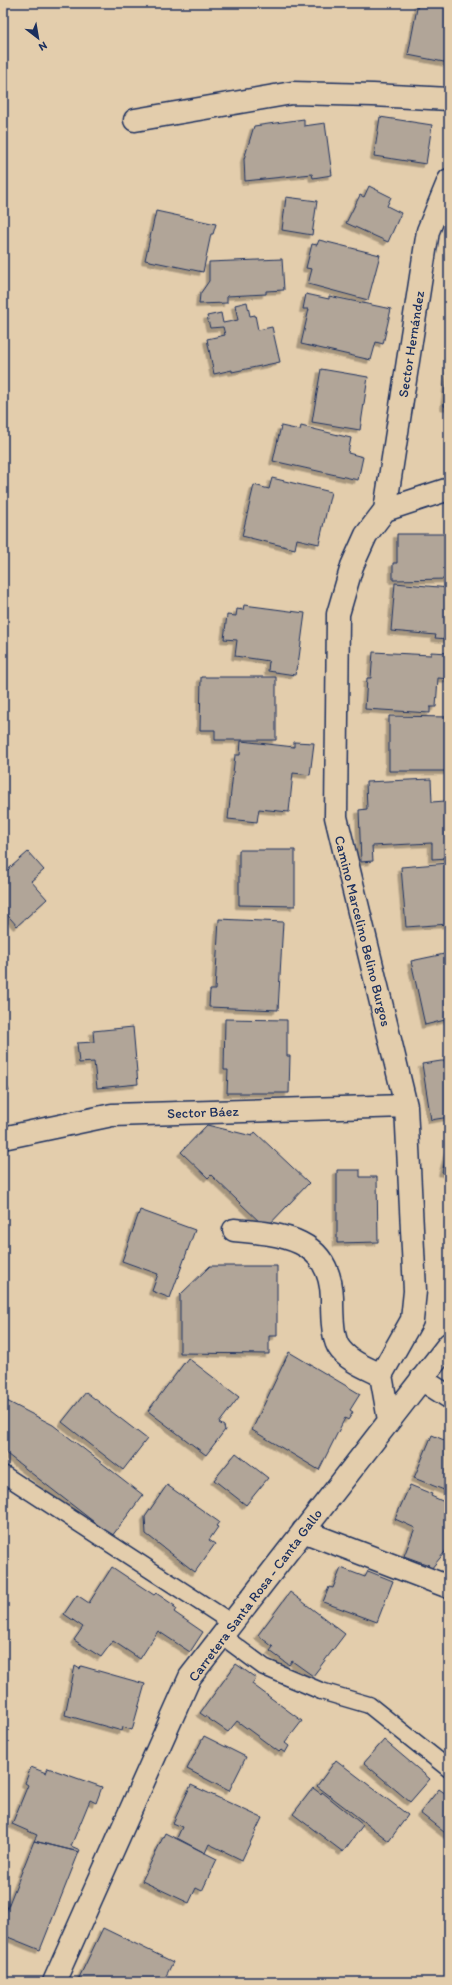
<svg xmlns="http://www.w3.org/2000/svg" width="452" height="1985" font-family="Itim,sans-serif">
<defs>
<filter id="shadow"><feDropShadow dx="-3.5" dy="3.5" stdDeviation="0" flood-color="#0004"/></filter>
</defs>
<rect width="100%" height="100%" fill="#e3cdac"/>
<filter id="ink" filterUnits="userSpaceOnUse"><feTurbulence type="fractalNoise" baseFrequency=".025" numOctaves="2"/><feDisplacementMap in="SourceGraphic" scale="8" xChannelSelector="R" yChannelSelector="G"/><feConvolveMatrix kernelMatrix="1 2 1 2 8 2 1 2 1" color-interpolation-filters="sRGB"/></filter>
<g filter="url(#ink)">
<path fill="#b1a598" stroke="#1b2f5e" filter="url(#shadow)" d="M418 3H449V63L408 55Z
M380 117 432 125 426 164 374 156Z
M304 119V126L325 123 332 175 313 178 312 174 245 181 244 159 254 126Z
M369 186 391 197 387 206 401 213 388 242 346 223 360 195 364 197Z
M286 197 317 201 312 235 282 230Z
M156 211 216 224 213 234H211L203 272 145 260Z
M319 240 380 255 368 300 308 284 312 269 306 268 312 244 317 245Z
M282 259 284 290 266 291V294L227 296V303L199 304 200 294 209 281V262Z
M306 294 329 299V296L391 309 383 344 376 342 371 360 301 344 309 309H303Z
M247 302 250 316 255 315 258 330 272 327 280 362 232 372V370L214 374 207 339 225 335 223 327 210 328 207 316 221 313 223 323 238 320 235 305Z
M449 361V407L444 406Z
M321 369 368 377 360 430 312 422Z
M281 426 300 430 301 426 351 438 348 453 363 457 358 480 273 461Z
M272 478 331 492 319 544 297 539 295 549 242 536 254 485 269 489Z
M397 534H449V579L393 580V563H397Z
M395 583 449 588V639L435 638 436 635 391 631Z
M244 605 305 613 298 665H297L295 675 268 671 269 661 235 656 237 640 224 639 227 615 236 616 237 609 243 610Z
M373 652 431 655V652L449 653V679L438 678 436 707H430V713L365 709 367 678H371Z
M201 677H276V740H215V730H200Z
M389 716 449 717V771H389Z
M241 741 294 747V742L314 743 310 775 293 773 289 812 259 809 257 822 228 819 235 755H240Z
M431 779 432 802 445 801 446 838H449V858L432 859V843L372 846 373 861 361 862 359 810 367 809 366 782Z
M239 850H295V906L239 905Z
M28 852 44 870 31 881 47 899 17 926 3 910V874Z
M449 863V924L406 927 401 867Z
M219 919 283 922 278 1010 209 1007 210 990H215Z
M449 953V1019L425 1025 411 961Z
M225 1019 287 1020V1056H290L289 1093H227L228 1070H224Z
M133 1027 138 1084 97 1088 94 1062 79 1063 77 1043 94 1042 93 1031Z
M441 1061H449V1117L431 1120 422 1064Z
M3 1076 9 1091 3 1093Z
M207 1125 252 1136 255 1132 309 1183 266 1228 211 1175 208 1178 181 1152Z
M449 1146V1174L442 1172Z
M337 1170H360V1177H377L378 1242 337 1243Z
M140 1210 195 1230 170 1298 152 1291 158 1274 122 1261Z
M210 1266H277V1336H269V1354L180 1353V1295Z
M289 1352 360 1394 350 1410 353 1412 348 1420 345 1418 319 1470 252 1430Z
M188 1358 239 1397 219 1423 224 1426 225 1430 206 1455 148 1411Z
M86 1392 147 1439 123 1470 62 1422Z
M3 1399 53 1425 143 1495 112 1536 3 1451Z
M432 1435 449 1442V1492L414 1478Z
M236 1453 268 1478 246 1505 214 1480Z
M167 1485 219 1522 216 1526 218 1527 209 1540 215 1544 195 1572 146 1534 145 1517Z
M410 1485 432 1494 431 1496 449 1504V1547L431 1569 428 1566 429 1565 404 1556 415 1528 395 1519Z
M112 1567 154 1595 156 1593 175 1606 173 1607 176 1609 174 1612 203 1632 190 1652 158 1631 140 1659 113 1641 101 1657 74 1640 83 1627 64 1614 77 1595 89 1603Z
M341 1568 365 1577 368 1571 393 1581 377 1622 323 1602 329 1587 333 1588Z
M290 1592 345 1634 313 1676 292 1661 289 1665 270 1651 273 1647 258 1635Z
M236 1664 256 1678 252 1684 302 1721 285 1743 289 1746 285 1753 281 1750 279 1752 237 1721 228 1732 200 1713Z
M75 1666 80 1669 81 1666 145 1684 132 1730 123 1727 122 1731 65 1715Z
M204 1736 246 1757 229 1791 187 1769Z
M384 1740 430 1779 410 1802 364 1763Z
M336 1760 408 1815 389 1841 317 1786Z
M31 1767 46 1773 48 1768 102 1787 96 1803 90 1800 71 1846 80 1850 79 1852 34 1841 37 1835 12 1824 28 1785 25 1783Z
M191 1785 262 1818 242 1860 209 1844 205 1853 177 1838 182 1827 173 1823Z
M313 1788 321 1794 322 1792 363 1825 343 1852 293 1814Z
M439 1789 449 1796V1836L420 1813Z
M165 1833 217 1859 202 1891 196 1888 189 1903 142 1881Z
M34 1841 79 1852 40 1950 3 1935V1919Z
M103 1928 173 1962 163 1982H77Z"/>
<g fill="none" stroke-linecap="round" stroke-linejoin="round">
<g stroke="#1b2f5e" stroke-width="19">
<path id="lane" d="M3 1474 232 1623
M222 1636 264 1667 321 1691 369 1705 449 1769"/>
</g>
<g stroke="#1b2f5e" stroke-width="25">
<path id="street" d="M135 120 292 93 373 95 449 99
M385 510 428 231 449 180
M3 1138 112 1115 406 1106
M234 1230C282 1234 330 1238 332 1298 332 1311 332 1335 338 1346 347 1361 367 1368 381 1375
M421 1379 449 1397
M389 1420 381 1375 412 1320 415 1291 406 1106 336 817 338 614 352 566 366 535 385 510 449 489
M303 1531 449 1587
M54 1982 190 1677 449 1344"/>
</g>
<use href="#lane" stroke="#e3cdac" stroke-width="16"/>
<use href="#street" stroke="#e3cdac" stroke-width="22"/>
</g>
</g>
<g text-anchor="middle" stroke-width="4" stroke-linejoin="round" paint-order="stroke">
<g font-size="14" fill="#1b2f5e" stroke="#e3cdac">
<text transform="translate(411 344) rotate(-81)" y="5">Sector Hernández</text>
<text transform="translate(363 931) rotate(76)" y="5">Camino Marcelino Belino Burgos</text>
<text transform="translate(203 1112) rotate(-2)" y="5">Sector Báez</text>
<text transform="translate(255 1595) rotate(-53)" y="5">Carretera Santa Rosa - Canta Gallo</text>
</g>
</g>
<rect width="452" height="1985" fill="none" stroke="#e3cdac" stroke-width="16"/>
<rect x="8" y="8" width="436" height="1969" fill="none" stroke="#1b2f5e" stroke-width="1.5" filter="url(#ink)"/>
<g transform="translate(38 38) rotate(149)" stroke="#e3cdac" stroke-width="3" paint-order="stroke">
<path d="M0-3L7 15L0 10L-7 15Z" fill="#1b2f5e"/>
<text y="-6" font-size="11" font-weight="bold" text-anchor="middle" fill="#1b2f5e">N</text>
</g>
</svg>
